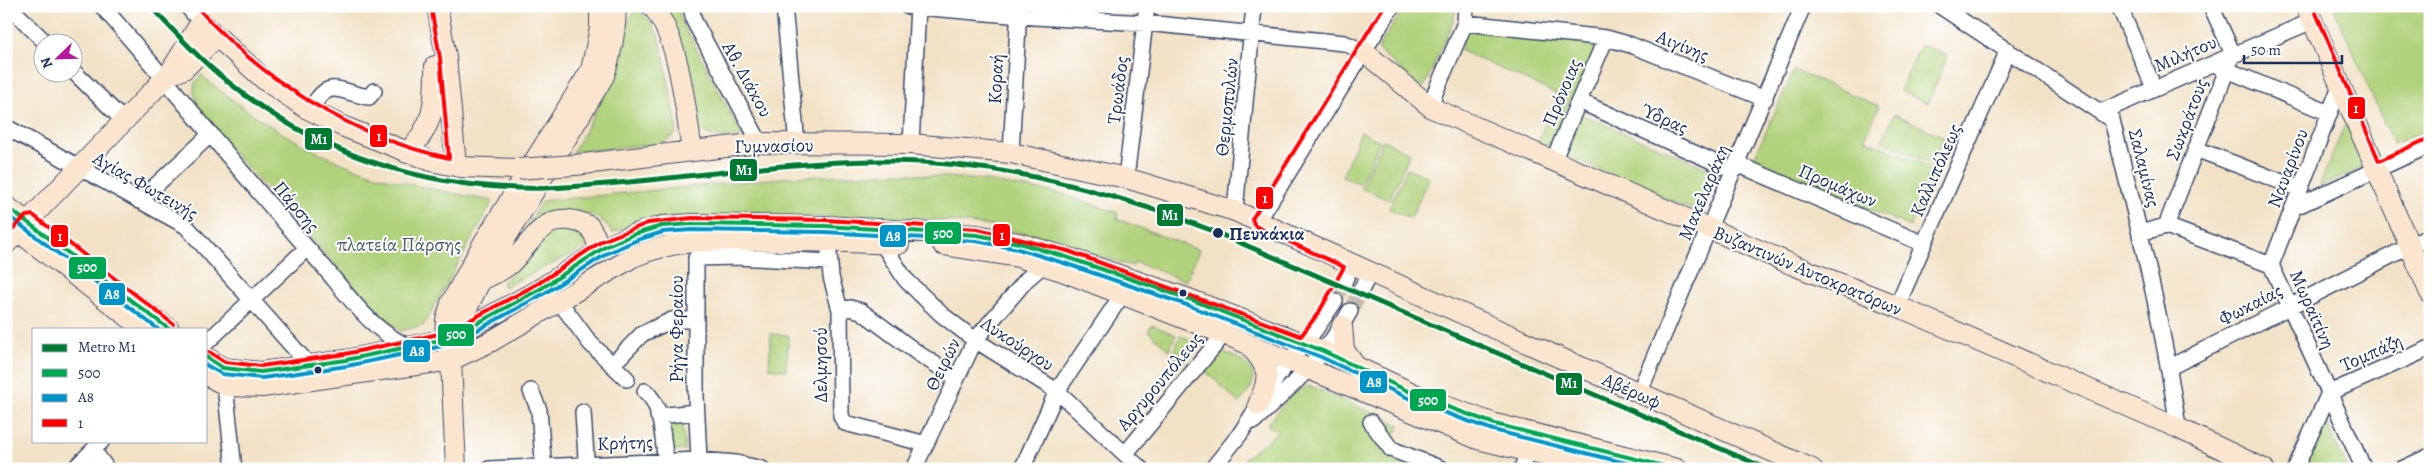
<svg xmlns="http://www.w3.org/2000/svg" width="2436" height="475" font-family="Alegreya,serif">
<rect width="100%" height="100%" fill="#fff"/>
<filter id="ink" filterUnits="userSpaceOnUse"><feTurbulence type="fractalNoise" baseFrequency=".02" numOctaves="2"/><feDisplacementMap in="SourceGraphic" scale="10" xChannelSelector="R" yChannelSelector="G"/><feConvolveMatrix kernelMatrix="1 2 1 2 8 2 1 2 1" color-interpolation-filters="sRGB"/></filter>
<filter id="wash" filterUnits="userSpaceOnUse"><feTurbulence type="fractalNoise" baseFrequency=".0096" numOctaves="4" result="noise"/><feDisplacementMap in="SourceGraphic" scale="20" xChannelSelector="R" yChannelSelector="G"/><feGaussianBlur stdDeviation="1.12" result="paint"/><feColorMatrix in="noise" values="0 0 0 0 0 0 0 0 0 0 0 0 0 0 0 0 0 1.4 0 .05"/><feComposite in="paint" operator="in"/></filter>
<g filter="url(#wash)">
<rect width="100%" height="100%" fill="#f2e1c5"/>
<path fill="#b1d27b" stroke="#66806c" d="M662 6H677L682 22 743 137C726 138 712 140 699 128Z
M1405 6H1457L1452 24 1424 87H1421L1379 51V47Z
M2333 6H2430V129L2393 144Z
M635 10C648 13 655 29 660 40L677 124 676 133 665 142 656 144 573 152 606 93 625 26Z
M1465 23 1606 38 1579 101 1571 98 1549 148 1537 143 1559 95 1461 51Z
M1921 44 1948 56 1928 103 1900 91Z
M1794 70 1879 106 1865 139 1936 170 1910 227 1754 158Z
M201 75C243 110 288 140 339 162 388 182 442 191 493 201L423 326 400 331 377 311 222 140 198 106 194 93V84Z
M1580 114 1719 173 1702 214 1563 154Z
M1894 114 1944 137 1932 164 1882 141Z
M2346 122 2366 166 2318 188Z
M1361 132 1380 141 1360 184 1342 176Z
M1383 140 1410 153 1389 200 1361 188Z
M1407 168 1429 177 1411 218 1389 209Z
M899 173 981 180 1063 194 1118 213 1117 219 1199 250 1186 281 1135 262 1133 266 999 227 941 220 799 216 643 221 612 233C597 202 553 215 528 225L542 201 792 177Z
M562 228 580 231 591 245 504 287 502 282 512 274 539 240Z
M1152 325 1176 335 1169 350 1148 331Z
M771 334 789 335 786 370 769 368Z
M1180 336 1200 342 1181 365 1172 355Z
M1222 352C1237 357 1260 366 1251 387 1249 392 1243 398 1239 403L1201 367Z
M1310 386 1400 425 1386 452 1430 469H1254L1244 459 1279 431 1267 425C1279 411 1291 389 1310 386Z
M2325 420 2347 469H2305Z
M682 422 685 450 668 452 665 426Z"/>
</g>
<g filter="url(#ink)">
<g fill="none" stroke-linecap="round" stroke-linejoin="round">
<path stroke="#c7bdb0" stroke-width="15" stroke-dasharray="15 8" stroke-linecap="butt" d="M1335 301 1344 282
M1350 311 1361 290"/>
<g stroke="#3b4a6d" stroke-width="18">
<path id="street" d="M9 6 45 42
M102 6C177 92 247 181 323 266 348 295 373 333 410 347
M187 6 201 22
M691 6 694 21 760 143
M784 6 797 144
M907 6 1034 17 1146 23 1344 43 1363 51
M1940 6 2112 120C2137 222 2164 324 2178 428
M2119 6 2154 88
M1465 23 1606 38 1631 45 1765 99
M2218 66 2329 113
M72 70 123 120
M1579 101 1734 171
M1432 108 1434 95 1465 23 1466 6
M311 110C328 75 341 93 369 97L374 91
M2101 112 2312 21
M6 127 186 226 309 365
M911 144 918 6
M2196 149 2300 189
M1011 153 1019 7
M1553 161 1606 38
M1737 164 1924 244
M1126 178 1147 6
M139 201 211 134
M2293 208 2430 145
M1235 211 1254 6
M1258 221 1392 6
M2166 226 2233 54 2211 6
M2140 233 2166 226 2271 265 2364 469
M882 243 905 279 941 314 975 340 1057 391 1141 469
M829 253 831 277 840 310 841 416 845 423 926 444
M2271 265 2340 86
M1344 282 1352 264
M1361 290 1371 271
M559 301 590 343 627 379
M1897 306 2008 50
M840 310 850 308 861 311 919 354 957 378
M206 343 307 248
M612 365 642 334 672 320H696
M2168 368 2430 236
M224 376 234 469
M531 391 539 410 543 459
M645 391C665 407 662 446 667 469
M1639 393 1803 6
M583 412 586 457
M658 416 696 412
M1254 421C1290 388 1327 355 1350 311
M1371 422 1391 449 1442 469
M93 450 107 469
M1126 453 1224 334
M699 460 696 396V258L736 257 829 262
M74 469 102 441
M489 469 699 460 736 463 762 469
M914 469 975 340 1027 279 1043 265
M1022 469 1057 391 1122 295
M1212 469 1240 434 1279 374 1315 330 1335 301
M1522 469 1527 452
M2295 469 2329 393 2430 348
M2402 469 2430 456"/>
</g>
<g stroke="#3b4a6d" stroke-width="22">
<path id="secondary" d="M437 6 446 57 456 166
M652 6C680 39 685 108 692 150
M2306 6 2430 293
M1363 51 1432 108 1793 265 1897 306 2178 428 2264 469
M177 72 184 69 216 37
M407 153C435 124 435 104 435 66
M575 165 760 143 911 144 1011 153 1126 178 1235 211 1547 352 1812 469
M6 206 169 329
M10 225 144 329
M6 244 169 74 201 22 266 81 306 108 342 126 431 161 460 167 518 169
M943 245 1018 257 1062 271 1224 334 1478 439 1599 469
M481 280C491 275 503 271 511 263 536 238 546 206 589 226L595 236 599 251
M1342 326 1344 350 1357 368
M456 341 467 308 485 272 604 76C612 52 616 32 616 6
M1249 345C1270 369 1271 376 1258 405
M206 357 223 368 261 372 346 360 450 338 542 288 605 247 635 234 662 226 692 224 825 226 977 235 1019 243 1066 257 1189 299 1323 351 1423 398 1495 424 1677 469
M206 375 227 386 262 387 451 360 490 342 633 257C679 237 727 240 777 241 818 241 858 242 899 244
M456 469 451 360 445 339 446 320 451 303 484 242 591 70 600 28V6"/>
</g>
<use href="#street" stroke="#fff" stroke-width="15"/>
<use href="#secondary" stroke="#fbe5cf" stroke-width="20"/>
<g stroke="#3b4a6d" stroke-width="22" stroke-linecap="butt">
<path id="secondary-bridge" d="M518 169 575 165"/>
</g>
<use href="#secondary-bridge" stroke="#fbe5cf" stroke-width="20"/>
<g stroke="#fff" stroke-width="8">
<path id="bus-1" d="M6 206 169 329
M206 357 223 368 261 372 346 360 450 338 542 288 605 247 635 234 662 226 692 224 825 226 977 235 1019 243 1066 257 1189 299 1323 351 1423 398 1495 424 1676 469"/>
</g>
<g stroke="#fff" stroke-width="8">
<path id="bus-2" d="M6 214 158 329
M206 365 222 374 262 378 347 366 452 344 545 293 608 253 637 240 663 232 692 230 825 232 976 241 1018 249 1064 263 1187 305 1321 357 1421 404 1493 430 1650 469"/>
</g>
<g stroke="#fff" stroke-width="8">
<path id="bus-3" d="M196 6C261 80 352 137 449 158L440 58 431 7
M2313 6 2379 161 2427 139
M6 235 26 216 33 215 173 324
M209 352 225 362 261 366 345 354 448 332 539 283 602 241 648 223 692 218 825 220 978 229 1068 251 1301 336 1319 312 1344 267 1255 226 1252 219 1384 6"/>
</g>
<use href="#bus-1" stroke="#00a651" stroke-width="4"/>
<use href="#bus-2" stroke="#0095c8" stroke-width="4"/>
<use href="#bus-3" stroke="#f00" stroke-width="4"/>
<g stroke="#fff" stroke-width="9">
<path id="metro-1" d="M150 6C175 32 199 59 227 81 317 155 430 191 546 188 661 184 774 160 890 161 1000 162 1105 190 1208 229L1768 469"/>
</g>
<use href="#metro-1" stroke="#007a33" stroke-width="5"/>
</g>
</g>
<g fill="#1b2f5e" stroke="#fff" stroke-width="2">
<circle cx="1218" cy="233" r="6"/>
<circle cx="1183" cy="293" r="4.5"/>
<circle cx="318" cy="370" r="4.5"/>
</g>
<g text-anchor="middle" stroke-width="4" stroke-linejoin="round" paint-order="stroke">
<g font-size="19" fill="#1b2f5e" stroke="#fff">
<text transform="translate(1683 45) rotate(22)" y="7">Αιγίνης</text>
<text transform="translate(2185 53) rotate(-23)" y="7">Μιλήτου</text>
<text transform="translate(748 79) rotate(61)" y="7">Αθ. Διάκου</text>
<text transform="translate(995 79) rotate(-87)" y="7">Κοραή</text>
<text transform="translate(1117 90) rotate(-83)" y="7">Τρωάδος</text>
<text transform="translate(1561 92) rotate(-67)" y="7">Πρόνοιας</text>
<text transform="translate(1226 107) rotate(-84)" y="7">Θερμοπυλών</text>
<text transform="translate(1665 118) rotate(24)" y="7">Ύδρας</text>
<text transform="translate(2186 119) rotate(-69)" y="7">Σωκράτους</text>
<text transform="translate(774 145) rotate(-1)" y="7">Γυμνασίου</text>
<text transform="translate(2145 168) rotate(76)" y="7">Σαλαμίνας</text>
<text transform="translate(2287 168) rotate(-69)" y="7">Ναυαρίνου</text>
<text transform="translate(1935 170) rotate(-66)" y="7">Καλλιπόλεως</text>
<text transform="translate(146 185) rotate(30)" y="7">Αγίας Φωτεινής</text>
<text transform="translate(1838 185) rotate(23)" y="7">Προμάχων</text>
<text transform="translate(1703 192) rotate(-67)" y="7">Μακελαράκη</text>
<text transform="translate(297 206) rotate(50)" y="7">Πάρσης</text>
<text transform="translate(1808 270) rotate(23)" y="7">Βυζαντινών Αυτοκρατόρων</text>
<text transform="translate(2250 304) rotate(-27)" y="7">Φωκαίας</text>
<text transform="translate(2313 309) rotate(66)" y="7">Μωραϊτίνη</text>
<text transform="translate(676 329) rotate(-90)" y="7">Ρήγα Φεραίου</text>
<text transform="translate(1018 343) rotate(33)" y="7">Λυκούργου</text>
<text transform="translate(2371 352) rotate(-24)" y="7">Τομπάζη</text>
<text transform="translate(942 364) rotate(-64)" y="7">Θειρών</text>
<text transform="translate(820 365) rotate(-90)" y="7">Δελμησού</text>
<text transform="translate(1159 381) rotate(-50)" y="7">Αργυρουπόλεως</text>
<text transform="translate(1632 390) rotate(24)" y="7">Αβέρωφ</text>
<text transform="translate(625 442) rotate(-2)" y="7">Κρήτης</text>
</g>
<g font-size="19" font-weight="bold" fill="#1b2f5e" stroke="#fff" text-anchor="start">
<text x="1229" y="240">Πευκάκια</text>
</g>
<g font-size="19" fill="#486067" stroke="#fff">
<text x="399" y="251">πλατεία Πάρσης</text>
</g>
</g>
<g stroke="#fff" stroke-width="2">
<rect x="2347" y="96" width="19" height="24" rx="5" fill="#f00"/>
<rect x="369" y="124" width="19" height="24" rx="5" fill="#f00"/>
<rect x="304" y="127" width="29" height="24" rx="5" fill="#007a33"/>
<rect x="729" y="158" width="29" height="24" rx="5" fill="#007a33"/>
<rect x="1255" y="186" width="19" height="24" rx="5" fill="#f00"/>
<rect x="1156" y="203" width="28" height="24" rx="5" fill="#007a33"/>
<rect x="924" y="221" width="38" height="24" rx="5" fill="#00a651"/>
<rect x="992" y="223" width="19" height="24" rx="5" fill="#f00"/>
<rect x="50" y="224" width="19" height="24" rx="5" fill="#f00"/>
<rect x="879" y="224" width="28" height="24" rx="5" fill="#0095c8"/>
<rect x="68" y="256" width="39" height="24" rx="5" fill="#00a651"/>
<rect x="98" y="282" width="28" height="24" rx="5" fill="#0095c8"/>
<rect x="437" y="323" width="38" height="24" rx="5" fill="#00a651"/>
<rect x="402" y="339" width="29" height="24" rx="5" fill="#0095c8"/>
<rect x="1359" y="370" width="29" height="24" rx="5" fill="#0095c8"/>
<rect x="1555" y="372" width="28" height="24" rx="5" fill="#007a33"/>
<rect x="1409" y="388" width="38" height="24" rx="5" fill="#00a651"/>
</g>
<g font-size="14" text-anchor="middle" font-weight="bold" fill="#fff">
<text x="2356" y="113">1</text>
<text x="379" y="141">1</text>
<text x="319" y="144">Μ1</text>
<text x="744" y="175">Μ1</text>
<text x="1265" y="203">1</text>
<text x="1170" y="220">Μ1</text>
<text x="943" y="238">500</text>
<text x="1002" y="240">1</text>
<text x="60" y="241">1</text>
<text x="893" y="241">A8</text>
<text x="87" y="272">500</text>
<text x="112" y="299">A8</text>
<text x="456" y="339">500</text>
<text x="417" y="356">A8</text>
<text x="1374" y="387">A8</text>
<text x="1569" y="388">Μ1</text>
<text x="1428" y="405">500</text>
</g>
<rect width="2436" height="475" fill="none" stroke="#fff" stroke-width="25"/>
<rect x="32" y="328" width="175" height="115" fill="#ffffff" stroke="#a4acbf"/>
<rect x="42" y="344" width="25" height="8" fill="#007a33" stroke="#a4acbf"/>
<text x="78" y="352" font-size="15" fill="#1b2f5e">Metro Μ1</text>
<rect x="42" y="369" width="25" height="8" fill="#00a651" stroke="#a4acbf"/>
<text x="78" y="378" font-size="15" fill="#1b2f5e">500</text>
<rect x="42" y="394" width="25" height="8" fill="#0095c8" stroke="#a4acbf"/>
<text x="78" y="402" font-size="15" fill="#1b2f5e">A8</text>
<rect x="42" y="419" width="25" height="8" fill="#ff0000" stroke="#a4acbf"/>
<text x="78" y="428" font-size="15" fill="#1b2f5e">1</text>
<g transform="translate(58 58) rotate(247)"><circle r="24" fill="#ffffff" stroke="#a4acbf"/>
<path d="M0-4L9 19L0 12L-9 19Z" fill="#b5179e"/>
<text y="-8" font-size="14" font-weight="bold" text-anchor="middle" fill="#1b2f5e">N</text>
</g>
<path d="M2244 55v8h98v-8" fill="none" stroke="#1b2f5e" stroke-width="2.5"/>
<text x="2251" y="55" font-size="15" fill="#1b2f5e" stroke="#ffffff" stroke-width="4" paint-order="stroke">50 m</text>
</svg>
